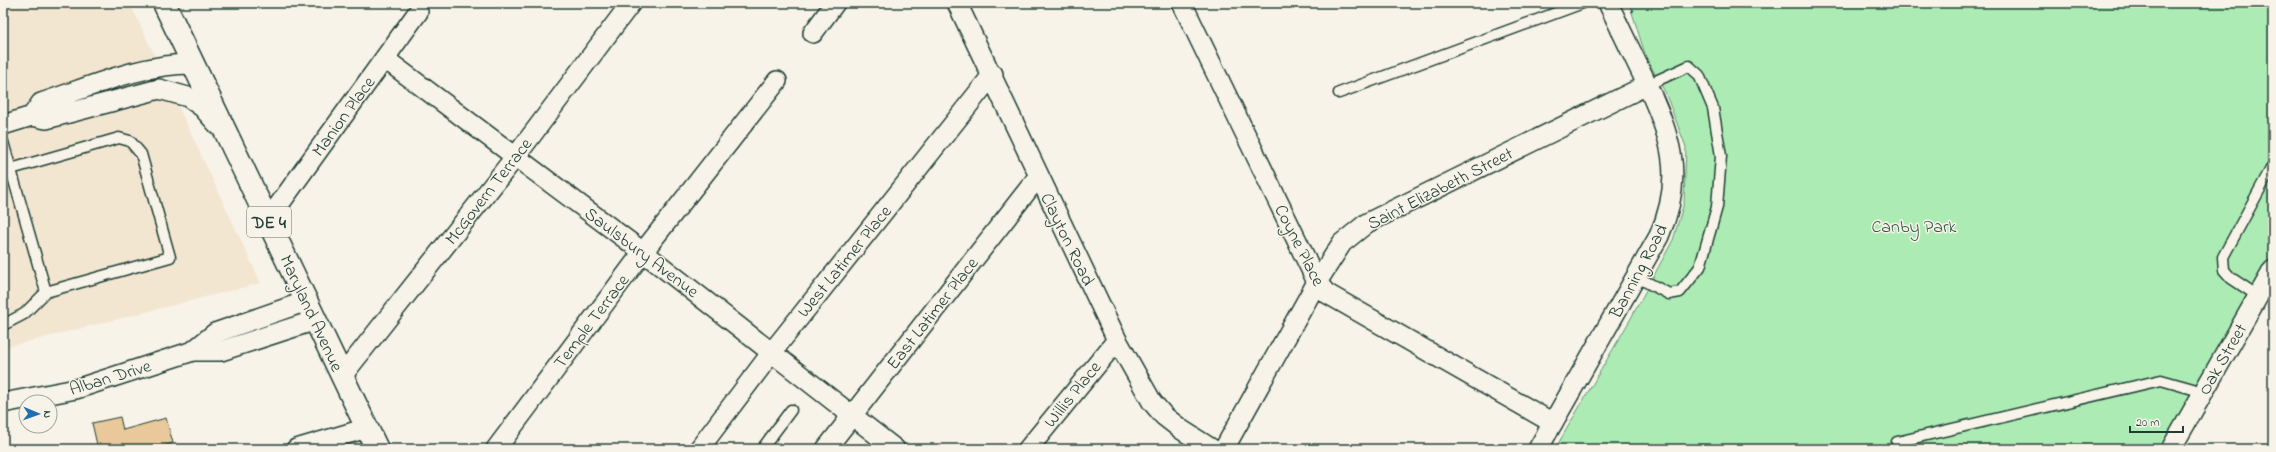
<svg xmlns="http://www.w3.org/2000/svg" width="2276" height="452" font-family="'Indie Flower',sans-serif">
<rect width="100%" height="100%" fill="#f7f3e8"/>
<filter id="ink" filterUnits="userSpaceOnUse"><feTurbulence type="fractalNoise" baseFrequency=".025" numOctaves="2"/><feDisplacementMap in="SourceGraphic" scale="8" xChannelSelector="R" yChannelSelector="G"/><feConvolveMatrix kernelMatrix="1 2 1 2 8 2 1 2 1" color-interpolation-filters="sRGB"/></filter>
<g filter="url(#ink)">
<path fill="#f3e6d1" d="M3 3H130L261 283 3 348Z"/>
<path fill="#acecb4" stroke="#669474" d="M1629 3H2273V256L2163 449H1555L1630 320 1673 240 1684 203 1686 147 1665 92 1646 57Z"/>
<path fill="#e9c99b" stroke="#1f3d34" d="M120 417 123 430 166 418 173 443 153 449H98L92 423Z"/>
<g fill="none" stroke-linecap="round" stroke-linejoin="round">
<g stroke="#1f3d34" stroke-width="13">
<path id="service" d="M1339 93 1583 3
M3 142 46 292 170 257 141 154 130 141 119 138 11 169
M1637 277 1669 294 1680 292 1700 267 1717 207 1721 156 1713 108 1699 75 1689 66 1647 85
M2258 296 2231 278 2224 270 2223 257 2273 165
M3 325 24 314 46 292
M1897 442 2161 380 2193 389 2202 394
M762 449 791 410"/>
</g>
<g stroke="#1f3d34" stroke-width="22">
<path id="minor" d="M957 3 1117 340 1152 402 1164 416 1182 430 1212 449
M1182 3 1317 282 1326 293 1553 423
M813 33 835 3
M385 59 643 252 895 449
M32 116 41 103C90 87 140 64 192 64
M3 125 32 116 46 119 159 89 188 97 202 107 218 125
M268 220 418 12
M193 351 215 333 307 301
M342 376 516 156 631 3
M3 403 76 389 193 351H221L316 320
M296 449 367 428
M496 449 643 252 777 81
M699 449 772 352 993 74
M826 449 1038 177
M1028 449 1117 340
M1224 449 1317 282 1342 243 1367 223 1647 85
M1538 449 1659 236C1686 175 1670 135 1644 78 1632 53 1620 28 1608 3
M2171 449 2273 270"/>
</g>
<g stroke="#1f3d34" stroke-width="25">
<path id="primary" d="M164 3 377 449"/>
</g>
<path stroke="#1f3d34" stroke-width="2.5" stroke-dasharray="3 3" stroke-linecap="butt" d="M1632 12 1635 3"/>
<use href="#service" stroke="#f7f3e8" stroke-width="10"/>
<use href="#minor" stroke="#f7f3e8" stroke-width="19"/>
<use href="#primary" stroke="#f7f3e8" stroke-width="22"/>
</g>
</g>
<g text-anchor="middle" stroke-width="3" stroke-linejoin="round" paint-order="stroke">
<rect fill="#f7f3e8" stroke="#60746a" stroke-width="1" x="247" y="207" width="44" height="30" rx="3"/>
<g font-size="17" font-weight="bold" fill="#1f3d34">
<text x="269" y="228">DE 4</text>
</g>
<g font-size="18" fill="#1f3d34" stroke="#f7f3e8">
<text transform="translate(343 116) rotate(-54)" y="6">Manion Place</text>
<text transform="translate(1440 188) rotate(-27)" y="6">Saint Elizabeth Street</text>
<text transform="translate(488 191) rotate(-52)" y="6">McGovern Terrace</text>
<text transform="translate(1068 239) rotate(64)" y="6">Clayton Road</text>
<text transform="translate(1300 245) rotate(63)" y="6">Coyne Place</text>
<text transform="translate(642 252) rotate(37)" y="6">Saulsbury Avenue</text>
<text transform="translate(844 261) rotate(-51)" y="6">West Latimer Place</text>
<text transform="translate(1638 271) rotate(-62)" y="6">Banning Road</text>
<text transform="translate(312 313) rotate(65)" y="6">Maryland Avenue</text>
<text transform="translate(932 313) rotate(-52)" y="6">East Latimer Place</text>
<text transform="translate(591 321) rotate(-53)" y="6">Temple Terrace</text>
<text transform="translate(2222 359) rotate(-60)" y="6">Oak Street</text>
<text transform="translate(110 377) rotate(-17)" y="6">Alban Drive</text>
<text transform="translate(1072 394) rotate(-51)" y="6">Willis Place</text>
</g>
<g font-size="18" fill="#345747" stroke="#f7f3e8">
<text x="1914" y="232">Canby Park</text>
</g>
</g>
<rect width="2276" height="452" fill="none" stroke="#f7f3e8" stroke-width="16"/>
<rect x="8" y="8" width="2260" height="436" fill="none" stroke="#1f3d34" stroke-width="1.5" filter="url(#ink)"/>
<g transform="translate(38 414) rotate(92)"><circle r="19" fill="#f7f3e8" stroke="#a1aaa0"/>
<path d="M0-3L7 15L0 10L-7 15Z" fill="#1f6fb2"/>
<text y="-6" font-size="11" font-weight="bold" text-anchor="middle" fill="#1f3d34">N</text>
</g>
<path d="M2130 426v6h53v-6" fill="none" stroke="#1f3d34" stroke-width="2"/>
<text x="2136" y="426" font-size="12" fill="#1f3d34" stroke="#f7f3e8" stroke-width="3" paint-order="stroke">20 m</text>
</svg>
